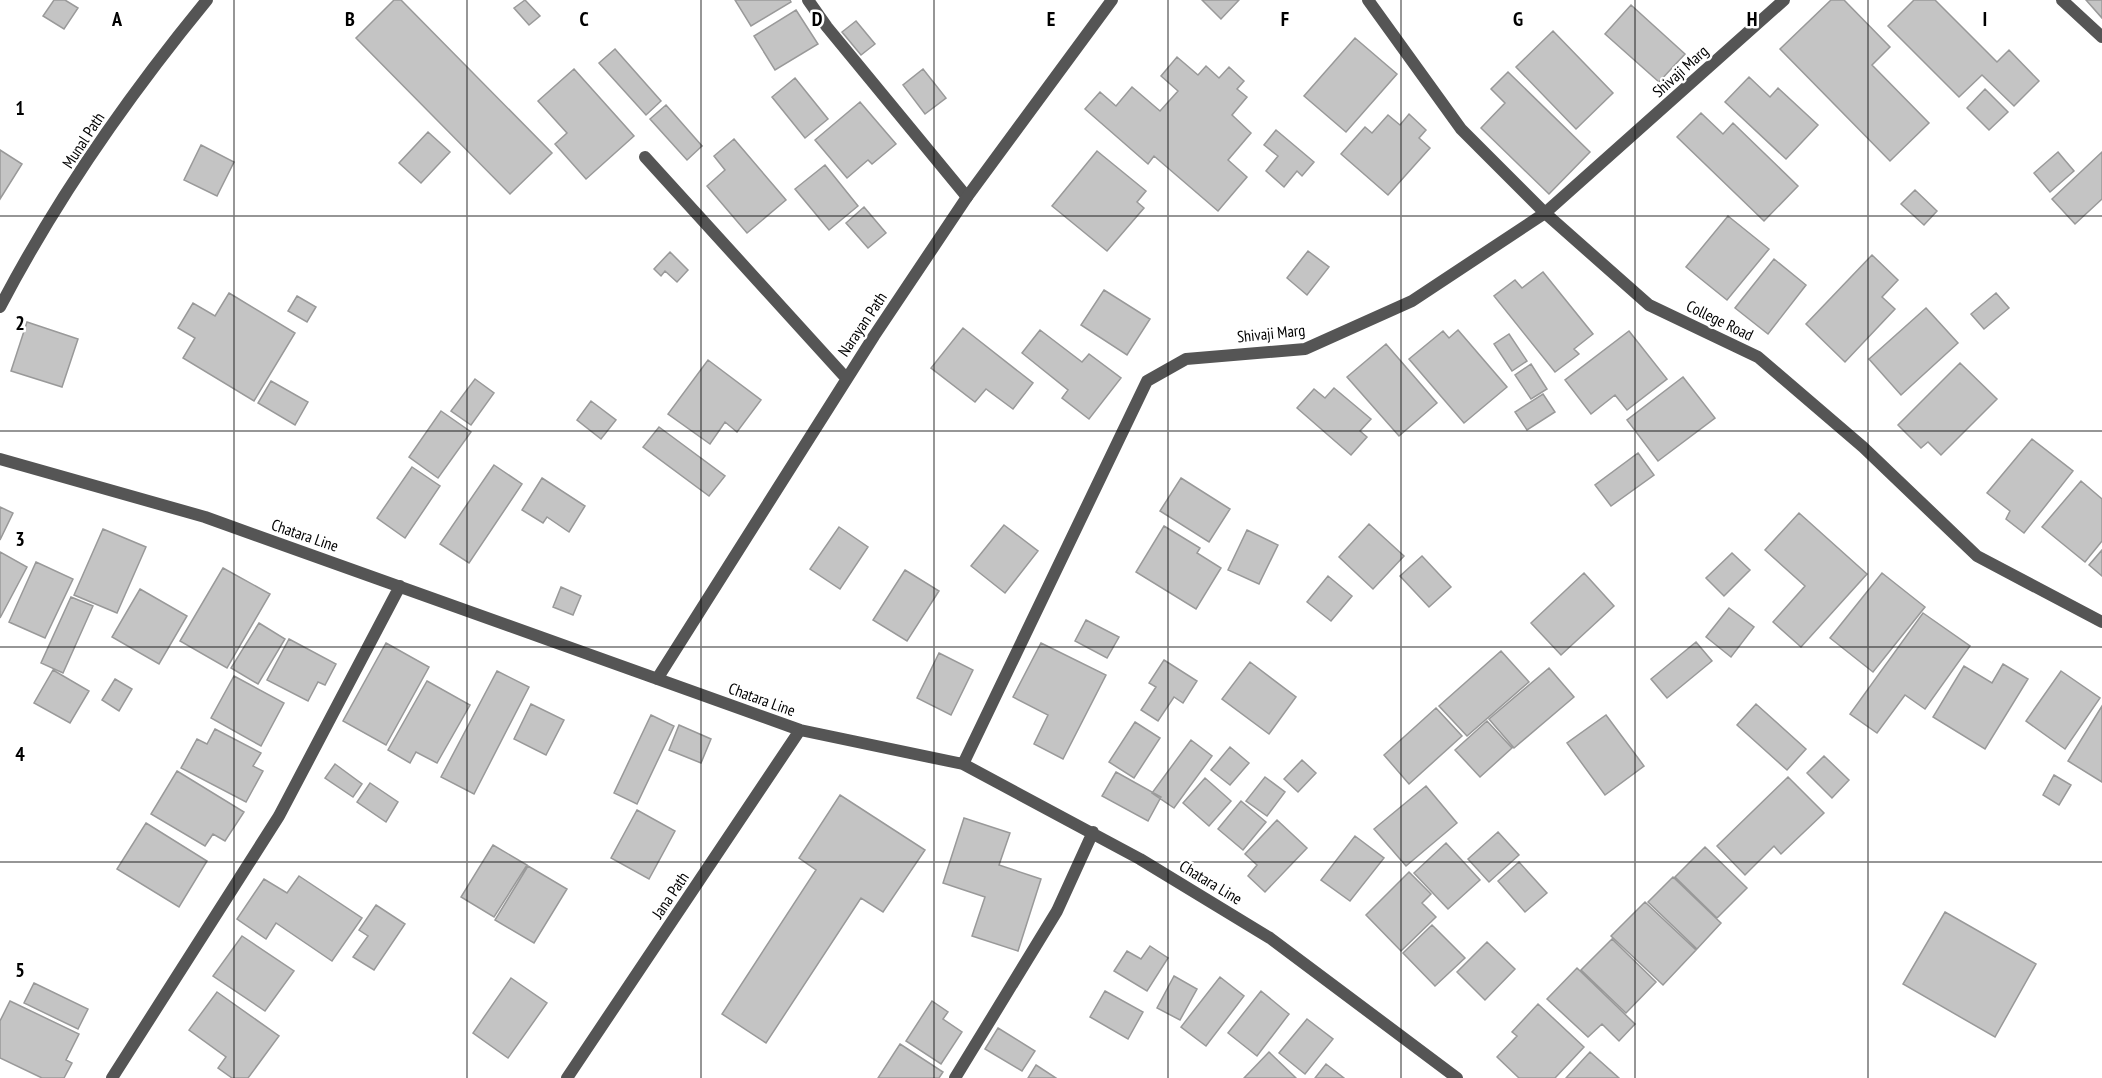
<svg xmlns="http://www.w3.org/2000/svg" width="2102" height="1078" font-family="'PT Sans Narrow',sans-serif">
<rect width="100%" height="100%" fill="#fff"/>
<path fill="#c4c4c4" stroke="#999" stroke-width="1.5" d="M54 0H65L78 8 64 29 43 16Z
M394 0H401L552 153 510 194 356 38Z
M525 0 540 16 529 25 514 8Z
M735 0H790L791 2 751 26Z
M1202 0H1239L1221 19Z
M1831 0H1844L1890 47 1872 65 1929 123 1890 161 1780 49Z
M1914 0H1935L1997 62 2009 50 2039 81 2014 106 1982 75 1959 97 1888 26Z
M2086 0H2102V18Z
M1631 5 1685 54 1659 82 1605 34Z
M796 10 818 44 775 70 754 36Z
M856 21 875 44 861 55 842 32Z
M1553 31 1613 93 1576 129 1516 67Z
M1355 38 1397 74 1346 132 1304 96Z
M615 49 661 101 646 115 599 63Z
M1177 57 1198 75 1206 66 1219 78 1229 67 1244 81 1237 89 1247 97 1232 115 1251 133 1228 160 1247 177 1218 211 1154 156 1148 164 1085 109 1100 92 1116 106 1132 87 1160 111 1178 91 1161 76Z
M574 69 634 136 586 179 555 144 567 133 538 101Z
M923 69 946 98 925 114 903 85Z
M1508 72 1590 152 1549 194 1481 128 1505 103 1491 89Z
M1749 77 1770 97 1778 88 1818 125 1786 159 1725 102Z
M795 78 828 119 805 138 772 97Z
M1985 89 2008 112 1989 130 1967 108Z
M860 102 896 144 872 164 868 160 847 178 815 140Z
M666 105 702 146 687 160 650 119Z
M1701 113 1723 134 1733 123 1798 186 1764 221 1677 137Z
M1409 114 1426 130 1419 138 1430 148 1388 195 1341 154 1365 127 1372 133 1388 115 1400 125Z
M1276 130 1314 162 1302 176 1297 171 1284 187 1266 171 1278 156 1264 145Z
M428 132 450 152 421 183 399 163Z
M734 139 786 200 747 233 707 186 725 170 714 156Z
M201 145 234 162 217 196 184 180Z
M0 150 22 164 0 199Z
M1097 151 1146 191 1137 202 1144 208 1107 251 1052 206Z
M2058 152 2074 171 2050 192 2034 173Z
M2102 152V199L2075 224 2052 199Z
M825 165 858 206 829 230 795 189Z
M1915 190 1937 211 1924 225 1901 204Z
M864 207 886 233 868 248 846 223Z
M1728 216 1769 249 1727 300 1686 267Z
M1308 251 1329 267 1307 295 1287 278Z
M670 252 688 270 677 282 665 271 661 276 654 269Z
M1872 255 1898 280 1882 297 1895 309 1845 362 1806 324Z
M1774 259 1806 285 1768 334 1735 308Z
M1543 272 1593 334 1574 349 1579 354 1555 372 1494 296 1515 280 1522 288Z
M1104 290 1150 319 1127 355 1081 325Z
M229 293 295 333 254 401 183 358 195 338 178 328 193 303 215 316Z
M1996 293 2009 308 1984 329 1971 314Z
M297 296 316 307 307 322 288 311Z
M1926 308 1958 343 1901 395 1869 359Z
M27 322 78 339 62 387 11 371Z
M963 328 1033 383 1013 409 986 389 975 402 931 368Z
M1040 330 1082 362 1089 354 1121 378 1089 419 1062 398 1068 390 1022 353Z
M1458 330 1507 387 1464 423 1409 359 1443 331 1449 338Z
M1629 331 1667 379 1627 410 1615 395 1591 414 1565 380Z
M1509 334 1527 361 1512 371 1494 344Z
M1386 344 1437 403 1399 436 1347 377Z
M708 360 761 400 737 432 725 422 710 444 668 414Z
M1960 363 1997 399 1941 455 1928 442 1921 448 1898 425Z
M1531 364 1547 389 1531 399 1515 375Z
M1683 377 1715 418 1658 461 1627 420Z
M475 379 494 393 471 425 451 411Z
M271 381 308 402 295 425 258 403Z
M1334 388 1371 419 1360 431 1367 437 1351 455 1297 408 1314 389 1325 398Z
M1543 394 1555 412 1527 430 1515 412Z
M591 401 616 420 601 439 577 420Z
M441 411 471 432 438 478 409 457Z
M659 427 725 476 709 496 643 447Z
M2032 439 2073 471 2024 533 2006 519 2010 511 1987 493Z
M1638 453 1654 475 1611 506 1595 485Z
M494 465 522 484 469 563 440 544Z
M412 467 440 486 405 538 377 518Z
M542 478 585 506 569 532 547 517 543 523 522 510Z
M1181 478 1230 509 1209 542 1160 511Z
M2081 481 2102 499V541L2085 562 2042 527Z
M0 507 13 513 0 540Z
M1799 513 1867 574 1801 647 1773 622 1805 586 1765 550Z
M1369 524 1404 556 1373 589 1339 557Z
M1004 525 1038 551 1005 593 971 566Z
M1164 526 1200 548 1197 553 1221 568 1196 609 1136 572Z
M839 527 868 547 840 589 810 569Z
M103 529 146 547 117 613 74 595Z
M1247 530 1278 545 1259 584 1228 570Z
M2102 550V576L2089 565Z
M0 552 27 567 0 618Z
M1732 553 1750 570 1724 596 1706 578Z
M1422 556 1451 587 1429 607 1400 576Z
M36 562 73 579 45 638 9 622Z
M223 568 270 594 227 668 180 641Z
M905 570 939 591 907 641 873 620Z
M1584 573 1614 606 1561 655 1531 623Z
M1882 573 1925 607 1873 672 1830 638Z
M1328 576 1352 596 1331 621 1307 602Z
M561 587 581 596 573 615 553 607Z
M140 589 187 616 159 664 112 637Z
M71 597 93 606 63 673 41 663Z
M1729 608 1754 627 1731 657 1706 637Z
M1923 613 1970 646 1925 709 1905 695 1877 733 1850 714Z
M1086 620 1119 637 1107 658 1075 641Z
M259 623 285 639 258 684 231 668Z
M289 639 336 664 325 685 318 682 308 701 267 680Z
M1696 642 1712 661 1667 698 1651 679Z
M386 643 429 667 386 745 343 721Z
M1041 643 1106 675 1063 759 1034 744 1048 715 1013 697Z
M1501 651 1529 682 1467 736 1439 706Z
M939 653 973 670 951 715 917 698Z
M1164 660 1197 681 1183 703 1174 697 1158 721 1141 710 1156 687 1149 683Z
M1250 662 1296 697 1269 734 1222 699Z
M2003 664 2028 679 1985 749 1933 717 1964 666 1992 683Z
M1549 668 1574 697 1514 748 1489 719Z
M53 670 89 691 70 723 34 703Z
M497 671 529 687 474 794 441 777Z
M2061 671 2100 698 2065 749 2026 721Z
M234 676 284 703 261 746 211 718Z
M115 679 132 689 119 711 102 700Z
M427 681 470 705 437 763 416 752 410 763 388 750Z
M531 704 564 720 546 755 514 739Z
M1756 704 1806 749 1787 770 1737 725Z
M2102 706V782L2068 761Z
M1436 708 1462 736 1409 784 1384 755Z
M651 715 674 726 637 804 614 793Z
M1606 715 1644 766 1605 795 1567 743Z
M1487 721 1512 748 1480 777 1455 750Z
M1135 722 1160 738 1134 778 1109 762Z
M679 725 711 739 701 763 669 750Z
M215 729 261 753 253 766 263 771 246 802 181 768 197 739 207 744Z
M1191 740 1212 756 1174 808 1152 793Z
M1230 747 1249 763 1230 785 1211 770Z
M1824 756 1849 780 1832 798 1807 773Z
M1302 760 1316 773 1298 792 1284 779Z
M335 764 362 784 353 797 325 778Z
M177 771 244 812 225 841 213 834 205 846 151 814Z
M1116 772 1161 797 1148 821 1102 796Z
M2054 775 2071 785 2059 805 2043 795Z
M1265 777 1285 792 1267 816 1246 801Z
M1788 777 1824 813 1781 854 1774 846 1745 875 1717 846Z
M1205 778 1231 801 1209 826 1183 803Z
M370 783 398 802 386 822 357 802Z
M1426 786 1457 823 1406 866 1374 829Z
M840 795 925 850 883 912 861 898 766 1043 722 1014 816 870 799 858Z
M1241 801 1266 822 1243 850 1218 829Z
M637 810 675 831 649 879 611 858Z
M964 818 1010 833 999 865 1041 879 1018 951 972 936 985 897 943 883Z
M1277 820 1307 848 1265 892 1248 876 1257 865 1245 854Z
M146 823 207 861 179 907 117 869Z
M1498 832 1519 855 1489 882 1468 859Z
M1355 836 1384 858 1350 901 1321 880Z
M1446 843 1480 880 1448 909 1414 873Z
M493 845 527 865 494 917 461 897Z
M1705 847 1747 888 1717 918 1675 877Z
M1519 862 1547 893 1525 912 1498 881Z
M528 866 567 889 534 943 495 920Z
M1409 872 1431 894 1422 903 1436 917 1401 951 1366 915Z
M299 876 362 918 332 961 276 923 266 939 237 919 264 879 287 893Z
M1673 877 1721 923 1697 949 1648 902Z
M1645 902 1696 950 1663 985 1611 936Z
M376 905 405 924 374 970 353 957 368 936 359 930Z
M1945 912 2036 964 1995 1037 1903 984Z
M1432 925 1465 958 1435 986 1403 953Z
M242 936 294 971 265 1011 213 976Z
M1612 939 1656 982 1626 1013 1581 970Z
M1487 942 1515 969 1485 1000 1457 972Z
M1150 946 1168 958 1147 991 1114 971 1127 951 1141 959Z
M1577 968 1635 1024 1619 1041 1602 1024 1588 1037 1547 999Z
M1174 976 1197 989 1180 1020 1157 1008Z
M1220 977 1244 996 1206 1046 1181 1027Z
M511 978 547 1003 508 1058 473 1033Z
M34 983 88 1009 78 1029 24 1003Z
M1105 991 1143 1012 1128 1039 1090 1017Z
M1261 991 1289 1014 1257 1056 1228 1033Z
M217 992 279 1036 248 1078H232L218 1068 226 1057 189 1030Z
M10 1001 79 1034 66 1060 72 1063 64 1078H42L0 1058V1021Z
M932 1001 948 1012 943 1019 962 1032 941 1064 906 1041Z
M1538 1004 1584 1047 1555 1078H1519L1497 1057 1517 1036 1512 1032Z
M1307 1019 1333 1039 1305 1074 1279 1053Z
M998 1028 1035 1051 1022 1071 985 1049Z
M900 1044 943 1072 939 1078H878Z
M1269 1052 1296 1078H1244Z
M1590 1052 1619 1078H1566Z
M1326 1064 1344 1078H1315Z
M1036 1065 1056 1078H1028Z"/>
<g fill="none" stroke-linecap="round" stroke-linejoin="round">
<path stroke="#555" stroke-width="12" d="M808 0 827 27 967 197"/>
<path stroke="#555" stroke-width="12" d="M1368 0 1461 129 1545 213 1649 305 1758 357 1863 447 1977 556 2102 622
M2062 0 2102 37
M645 157 846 378
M0 307C57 198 129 95 207 0
M0 459 205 517 800 730 963 764 1140 859 1270 938 1457 1078
M657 679 874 336 967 197 1112 0
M963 764 1147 381 1186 359 1305 349 1412 301 1545 213 1784 0
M112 1078 279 816 400 586
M567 1078 800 730
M955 1078 1057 911 1093 832"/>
</g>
<path fill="none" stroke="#000" stroke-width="1.5" stroke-opacity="0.55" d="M234 0V1078M467 0V1078M701 0V1078M934 0V1078M1168 0V1078M1401 0V1078M1635 0V1078M1868 0V1078M0 216H2102M0 431H2102M0 647H2102M0 862H2102"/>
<g text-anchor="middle" stroke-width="5" stroke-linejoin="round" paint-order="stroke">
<g font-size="16" fill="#000" stroke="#fff">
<text transform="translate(1680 71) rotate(-42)" y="6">Shivaji Marg</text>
<text transform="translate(83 140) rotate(-57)" y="6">Munal Path</text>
<text transform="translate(1720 320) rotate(26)" y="6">College Road</text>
<text transform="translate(862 324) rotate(-56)" y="6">Narayan Path</text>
<text transform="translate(1271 333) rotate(-6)" y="6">Shivaji Marg</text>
<text transform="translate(305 535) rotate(19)" y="6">Chatara Line</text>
<text transform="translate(762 699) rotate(20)" y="6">Chatara Line</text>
<text transform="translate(1211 882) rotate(31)" y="6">Chatara Line</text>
<text transform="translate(670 895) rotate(-56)" y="6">Jana Path</text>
</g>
</g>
<g font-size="20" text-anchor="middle" font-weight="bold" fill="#000" stroke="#fff" stroke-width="5" stroke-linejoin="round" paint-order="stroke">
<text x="117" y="26">A</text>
<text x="350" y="26">B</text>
<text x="584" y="26">C</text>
<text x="817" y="26">D</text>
<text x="1051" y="26">E</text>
<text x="1285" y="26">F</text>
<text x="1518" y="26">G</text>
<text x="1752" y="26">H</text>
<text x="1985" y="26">I</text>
<text x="20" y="115">1</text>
<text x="20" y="330">2</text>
<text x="20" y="546">3</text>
<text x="20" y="761">4</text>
<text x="20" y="977">5</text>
</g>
</svg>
